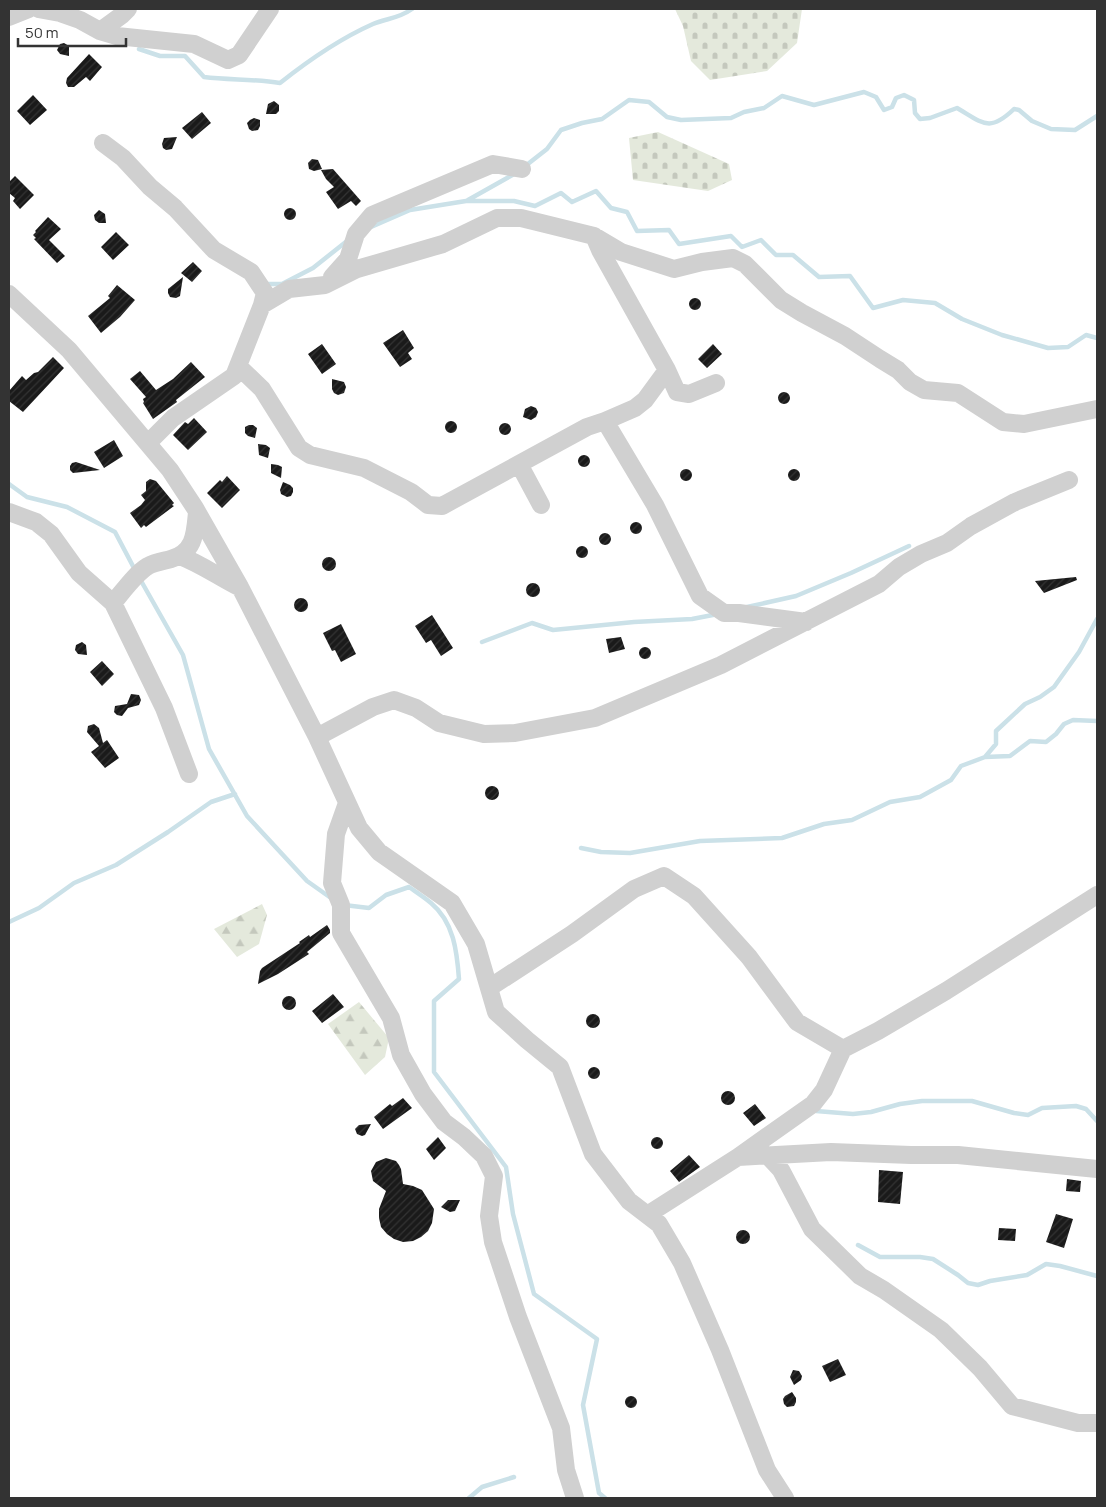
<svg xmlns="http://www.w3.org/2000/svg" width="1106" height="1507" font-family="Manrope,sans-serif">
<defs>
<pattern id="forest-firs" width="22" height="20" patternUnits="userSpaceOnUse" patternTransform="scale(1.25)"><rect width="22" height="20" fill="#e4e9dc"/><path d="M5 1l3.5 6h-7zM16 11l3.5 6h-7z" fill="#c4c8bd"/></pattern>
<pattern id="cemetery-stones" width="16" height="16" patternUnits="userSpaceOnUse" patternTransform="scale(1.25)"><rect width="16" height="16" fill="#e4e9dc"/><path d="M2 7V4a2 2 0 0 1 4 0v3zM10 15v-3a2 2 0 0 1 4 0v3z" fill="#c4c8bd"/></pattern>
<pattern id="building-hatch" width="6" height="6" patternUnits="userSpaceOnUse" patternTransform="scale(1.25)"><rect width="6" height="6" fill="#1a1a1a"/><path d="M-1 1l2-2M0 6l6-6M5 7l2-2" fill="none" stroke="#333"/></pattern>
</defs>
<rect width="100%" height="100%" fill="#fff"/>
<path fill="url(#forest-firs)" d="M262 904 267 915 259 944 237 957 214 929Z
M359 1002 389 1038 385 1057 365 1075 328 1024Z"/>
<path fill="url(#cemetery-stones)" d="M675 9H802L797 43 767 71 710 80 691 61 683 26Z
M658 132 729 164 732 180 708 191 633 180 629 138Z"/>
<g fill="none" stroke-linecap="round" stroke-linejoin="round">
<path stroke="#cbe1e8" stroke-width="4.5" d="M139 49 160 56H185L204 77C229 80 255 79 280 83 309 60 339 39 373 24 387 18 398 19 412 9
M524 167 547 149 561 130 582 123 602 119 629 100 649 102 667 117 681 120 731 118 744 112 764 108 782 96 814 105 864 92 876 97 884 110 892 107 896 98 904 95 914 100 915 113 920 119 930 118 957 108C983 123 989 133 1014 109L1019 110 1032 121 1051 129 1075 130 1097 116
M468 200 516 173
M371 227 410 210 466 201H514L535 206 561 193 572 202 596 191 611 208 627 212 637 231 669 230 679 244 731 236 742 247 761 240 776 255H793L819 277 850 276 873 308 903 300 935 303 962 319 1002 335 1048 348 1068 347 1086 335 1097 338
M265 284H282L313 268 347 241
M9 484 27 497 67 507 115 532 135 570
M140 579 183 655 209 749 247 816 307 881 331 898
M747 607 796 596 851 573 909 546
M482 642 532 623 553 630 634 622 692 619 718 614
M985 757 1010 756 1030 741 1046 742 1056 734 1064 724 1073 720 1097 721
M581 848 601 852 630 853 700 841 782 838 824 824 852 820 890 802 920 797 951 780 961 766 985 757 996 744V731L1025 704 1040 697 1054 687 1079 652 1097 619
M344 905 369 908 386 895 409 887C416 892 424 897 431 903 454 922 457 952 459 979L434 1001V1072L506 1167 513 1214 534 1294 597 1339 583 1405 599 1493 605 1498
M9 922 39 908 74 883 116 865 168 832 211 802 235 794
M816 1111 853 1114 871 1112 900 1104 922 1101H972L1014 1113 1028 1115 1042 1108 1076 1106 1086 1109 1097 1121
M858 1245 880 1257H920L933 1259 958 1275 968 1283 978 1285 990 1281 1027 1275 1046 1264 1060 1266 1097 1276
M469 1498 482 1487 514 1477"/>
</g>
<path fill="url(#building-hatch)" d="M64 43 69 46V56L60 54 57 50 60 44Z
M89 54 102 67 90 81 86 77 74 87H68L66 83 67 78Z
M33 95 47 110 30 125 17 111Z
M274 101 279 105V111L276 114H266L268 104Z
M202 112 211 123 192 139 182 128Z
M254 118 260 120V126L258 130 252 131 249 129 247 123 250 120Z
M177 137 172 149 166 150 163 148 162 144 164 138Z
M312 159 318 160 322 169 314 171 309 169 308 163Z
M333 169 361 201 356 206 351 201 338 209 326 192 334 187 326 179 321 170Z
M15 176 34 195 20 209 13 201 15 198 9 193V182Z
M284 214a6 6 0 1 1 12 0a6 6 0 1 1-12 0Z
M99 210 105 214 106 223H99L95 220 94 215Z
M48 217 61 229 49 240 65 256 57 263 34 239 36 238 33 235 36 232 35 231Z
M116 232 129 245 113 260 101 247Z
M193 262 202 271 192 282 181 273Z
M183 277 180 296 176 298 170 297 168 293V289Z
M117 285 135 300 120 317 101 333 88 316 110 298 108 296Z
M689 304a6 6 0 1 1 12 0a6 6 0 1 1-12 0Z
M403 330 414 348 408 353 412 359 400 367 383 343Z
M322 344 336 364 322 374 308 354Z
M713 344 722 354 707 368 698 359Z
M53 357 64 368 23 412 9 401V391L22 376 26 380 34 373 38 372Z
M191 362 205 377 176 400 177 402 153 419 143 403 144 402 143 399 146 397 130 379 140 371 156 390 173 379Z
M332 379 344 382 346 387 344 393 338 395 334 393 332 389Z
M778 398a6 6 0 1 1 12 0a6 6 0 1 1-12 0Z
M531 406 536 408 538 412 536 417 531 420 523 417 525 409Z
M194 418 207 432 188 450 173 435 185 422 188 424Z
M445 427a6 6 0 1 1 12 0a6 6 0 1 1-12 0Z
M499 429a6 6 0 1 1 12 0a6 6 0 1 1-12 0Z
M249 425H253L257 428 255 438 248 436 245 433V427Z
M114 440 123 456 104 468 94 452Z
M258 444 266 445 270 448 268 458 259 455Z
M578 461a6 6 0 1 1 12 0a6 6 0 1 1-12 0Z
M76 462 100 470 73 473 70 470V466L72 463Z
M271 464 278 465 282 467 281 478 271 473Z
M788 475a6 6 0 1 1 12 0a6 6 0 1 1-12 0Z
M680 475a6 6 0 1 1 12 0a6 6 0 1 1-12 0Z
M227 476 240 490 222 508 207 493 220 480 222 482Z
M150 479 156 481 174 503 172 505 174 506 146 527 144 525 141 528 130 513 141 505 145 500 141 495 146 491V482Z
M283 482 290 485 293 488V492L291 496 287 497 281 494 280 490Z
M630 528a6 6 0 1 1 12 0a6 6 0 1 1-12 0Z
M599 539a6 6 0 1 1 12 0a6 6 0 1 1-12 0Z
M576 552a6 6 0 1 1 12 0a6 6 0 1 1-12 0Z
M322 564a7 7 0 1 1 14 0a7 7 0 1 1-14 0Z
M1076 577 1077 580 1044 593 1035 581Z
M526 590a7 7 0 1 1 14 0a7 7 0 1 1-14 0Z
M294 605a7 7 0 1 1 14 0a7 7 0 1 1-14 0Z
M432 615 453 648 441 656 431 640 426 643 415 626Z
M341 624 356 654 341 662 335 650 332 651 323 633Z
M621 637 625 649 609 653 606 639Z
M82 642 86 645 87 655 78 654 75 650 76 645Z
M639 653a6 6 0 1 1 12 0a6 6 0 1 1-12 0Z
M102 661 114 674 102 686 90 672Z
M131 694 139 695 141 700 139 705 128 708 122 716 117 715 114 712 115 706 127 704Z
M94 724 99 728 103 743 107 740 119 758 105 768 91 752 99 746 87 732 88 726Z
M485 793a7 7 0 1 1 14 0a7 7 0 1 1-14 0Z
M327 925 330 930V933L307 952 309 954 278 974 258 984 260 971 262 968 300 943 299 942 309 935 310 937Z
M333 994 344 1007 322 1023 312 1011Z
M282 1003a7 7 0 1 1 14 0a7 7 0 1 1-14 0Z
M586 1021a7 7 0 1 1 14 0a7 7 0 1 1-14 0Z
M588 1073a6 6 0 1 1 12 0a6 6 0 1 1-12 0Z
M721 1098a7 7 0 1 1 14 0a7 7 0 1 1-14 0Z
M403 1098 412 1108 383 1129 374 1117 390 1104 392 1106Z
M755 1104 766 1118 754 1126 743 1113Z
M371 1124 365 1135 362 1136 357 1134 355 1129 359 1125Z
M651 1143a6 6 0 1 1 12 0a6 6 0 1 1-12 0Z
M438 1137 446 1148 434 1160 426 1149Z
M689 1155 700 1167 679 1182 670 1171Z
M386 1158 396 1161 399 1165 401 1169 403 1184 413 1186 422 1190 434 1209 432 1223 428 1231 421 1237 413 1241 403 1242 394 1239 387 1234 381 1227 379 1218V1209L386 1191 373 1181 371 1171 376 1162Z
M879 1170 903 1172 900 1204 878 1202Z
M1067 1179 1081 1181 1080 1192 1066 1191Z
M448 1200H460L455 1211 450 1212 441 1207Z
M1056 1214 1073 1219 1064 1248 1046 1242Z
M999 1228 1016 1229 1015 1241 998 1240Z
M736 1237a7 7 0 1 1 14 0a7 7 0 1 1-14 0Z
M838 1359 846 1375 830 1382 822 1366Z
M793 1370 799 1371 802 1376 801 1380 794 1385 790 1377Z
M792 1392 796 1398V1402L794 1406 787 1407 784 1404 783 1399 785 1396Z
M625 1402a6 6 0 1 1 12 0a6 6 0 1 1-12 0Z"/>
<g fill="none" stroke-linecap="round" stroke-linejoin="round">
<path stroke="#d0d0d0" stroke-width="18" d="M38 9 60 13 80 20 100 31 117 36 194 44 228 60 239 55 270 9
M9 17 29 9
M100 31 122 15 128 9
M103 143 123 158 150 187 175 208 214 250 251 272 265 293 262 305
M594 236 621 252 674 269 702 262 733 258 745 264 781 300 802 313 845 336 880 359 898 370 910 382 924 390 958 393 1003 422 1024 424 1097 409
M332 277 348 259 356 234 372 215 493 164 522 169
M9 294 69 350 170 470 195 508 240 587 317 737 359 828 379 852 452 903 476 944 496 1012 527 1040 560 1067 593 1154 629 1201 659 1224 682 1263 720 1350 767 1470 785 1498
M238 366 262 389 299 448 310 455 364 468 411 492 428 505 442 506 587 427 605 421
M667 370 677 392 689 394 716 383
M148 443 173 418 234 376 262 305 289 289 325 285 357 269 443 244 497 218H521L594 236 600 250 667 370 645 400 635 408 605 421 655 505 700 596 724 613H739L806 622
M519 464 541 505
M9 512 36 522 51 534 79 573 113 603 164 708 189 774
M180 556C201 564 219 577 239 587
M113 603C124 590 135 574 148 566 155 562 164 561 171 559 195 552 195 533 197 512
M317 737 373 707 394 700 416 708 439 723 484 734 515 733 595 718 721 665 879 584 899 567 921 554 947 543 971 526 1015 502 1069 480
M347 803 336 834 332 883 341 905V933L391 1018 401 1055 423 1094 444 1122 464 1137 484 1156 494 1176 489 1216 493 1242 518 1317 561 1428 566 1470 575 1498
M489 988 572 934 634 889 664 876 694 896 749 957 797 1022 843 1049
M768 1156 781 1170 812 1229 860 1276 884 1290 941 1330 980 1368 1012 1406 1078 1423H1097
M738 1157 813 1104 824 1090 843 1049 878 1031 946 991 1097 895
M647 1215 738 1157 831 1152 911 1155H958L1097 1169"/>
</g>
<rect width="1106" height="1507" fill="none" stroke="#333333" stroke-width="20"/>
<path d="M18 38v8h108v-8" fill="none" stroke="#333333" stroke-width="2.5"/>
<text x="25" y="38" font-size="15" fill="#333333" stroke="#ffffff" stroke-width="4" paint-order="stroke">50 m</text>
</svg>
